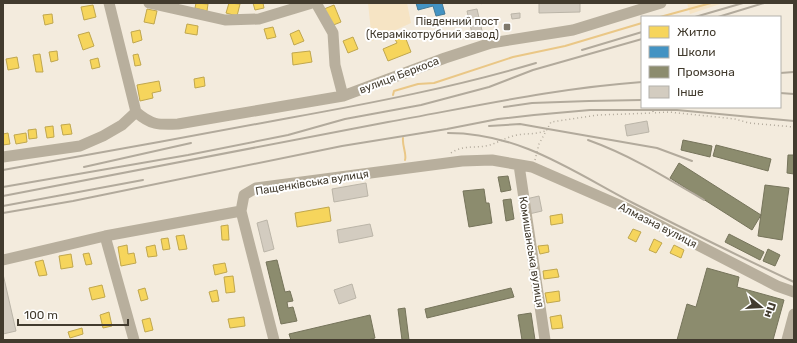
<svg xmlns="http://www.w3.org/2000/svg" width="797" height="343" font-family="Rubik,sans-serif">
<rect width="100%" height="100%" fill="#f3ebdd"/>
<path fill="#f6e4c4" d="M368 3H407L411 23 372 41Z
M687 3H723L690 14Z"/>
<path fill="#f6d55c" stroke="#c0a74e" d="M196 3 208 4 207 11 195 8Z
M229 3 240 4 237 16 226 13Z
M253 3H263L264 8 255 10Z
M93 5 96 17 84 20 81 7Z
M334 5 341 22 331 26 324 9Z
M147 9 157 11 154 24 144 22Z
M52 14 53 23 45 25 43 15Z
M187 24 198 26 197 35 185 33Z
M273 27 276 37 267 39 264 29Z
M140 30 142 40 133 43 131 32Z
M299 30 304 41 294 45 290 34Z
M89 32 94 46 83 50 78 35Z
M404 34 411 52 388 61 383 49 397 43 394 37Z
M353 37 358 49 348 53 343 41Z
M57 51 58 60 51 62 49 52Z
M310 51 312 62 293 65 292 53Z
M40 54 43 72H36L33 55Z
M138 54 141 65 135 66 133 55Z
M17 57 19 68 8 70 6 59Z
M98 58 100 67 92 69 90 60Z
M204 77 205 86 195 88 194 79Z
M159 81 161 91 152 93 153 98 140 101 137 85Z
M70 124 72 134 63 135 61 125Z
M53 126 54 137 47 138 45 127Z
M36 129 37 138 29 139 28 130Z
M8 133 10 144 3 145V134Z
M26 133 27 142 16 144 14 135Z
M329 207 331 221 297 227 295 213Z
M562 214 563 223 551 225 550 216Z
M228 225 229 240H222L221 226Z
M633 229 641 232 636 242 628 238Z
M184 235 187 249 179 250 176 236Z
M168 238 170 249 163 250 161 239Z
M654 239 662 243 656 253 649 250Z
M127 245 128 254 134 253 136 263 121 266 118 247Z
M155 245 157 256 148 257 146 247Z
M548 245 549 252 540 254 538 246Z
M674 245 684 250 681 258 670 253Z
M89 253 92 264 86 265 83 254Z
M71 254 73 267 61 269 59 256Z
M43 260 47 275 39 276 35 262Z
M225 263 227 272 215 275 213 265Z
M557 269 559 277 544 279 543 271Z
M233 276 235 292 226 293 224 277Z
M102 285 105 297 92 300 89 288Z
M145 288 148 299 141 301 138 290Z
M217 290 219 301 212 302 209 292Z
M559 291 560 301 547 303 545 293Z
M109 312 112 326 103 328 100 315Z
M561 315 563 328 552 329 550 317Z
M244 317 245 326 230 328 228 319Z
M150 318 153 330 145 332 142 320Z
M82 328 83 334 70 338 68 332Z"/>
<path fill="#4393c3" stroke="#437996" d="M416 3H442L445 14 436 16 433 6 418 10Z"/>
<path fill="#8c8c6e" stroke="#76745b" d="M683 140 712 146 710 157 681 150Z
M716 145 771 159 768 171 713 156Z
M788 155H794V174L787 173Z
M679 163 761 215 752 230 670 178Z
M508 176 511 190 501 192 498 177Z
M765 185 789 188 782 240 758 236Z
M484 189 486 203H489L492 223 469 227 463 191Z
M511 199 514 219 506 221 503 200Z
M729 234 764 252 760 260 725 242Z
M768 249 780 255 775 266 763 261Z
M277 260 285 292 290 291 293 301 287 302 288 308 293 307 297 321 281 324 266 262Z
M707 268 739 277 737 287 784 300 773 340H677L687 304 696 307Z
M511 288 514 297 427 318 425 309Z
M405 308 409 340H402L398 309Z
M531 313 535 340H522L518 315Z
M370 315 375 338 368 340H291L289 334Z"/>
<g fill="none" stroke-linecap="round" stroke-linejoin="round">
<path stroke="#eac786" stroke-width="2" d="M660 17 711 3
M393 95 394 91 418 84 434 83 513 57 565 46 642 23
M403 138C402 146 407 154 405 160"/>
</g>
<path fill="#d3ccc0" stroke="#bbb5a8" d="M539 3H580V12L539 13Z
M477 9 483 35 473 38 467 11Z
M520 13V18L512 19 511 14Z
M647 121 649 132 627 136 625 125Z
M366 183 368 196 334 202 332 189Z
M539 196 542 211 529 214 526 199Z
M267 220 274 249 264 252 257 223Z
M370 224 373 236 339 243 337 230Z
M3 274 16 331 3 334Z
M352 284 356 298 339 304 334 290Z"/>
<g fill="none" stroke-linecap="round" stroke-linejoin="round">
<path stroke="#b2aa9c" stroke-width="1.5" stroke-dasharray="1 3" stroke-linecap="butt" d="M481 3 482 4
M653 107V113L669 112 735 119 749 123 794 127
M451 153C464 144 477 149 490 145 499 142 507 137 517 135 527 133 537 135 547 130
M535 160 539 144 551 122 598 115 653 113"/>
<path stroke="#b8af9d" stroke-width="11" d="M109 3 136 112
M149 3 225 20 259 19 312 3
M316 3 333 33 335 65 343 96
M136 112C151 125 158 125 178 124L343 96 445 58 491 43 573 30 661 3
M3 157 80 146 103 136 122 125 136 112
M519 165 545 340
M241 211 274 340
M105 236 134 340
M3 260 105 236 241 211 244 195 256 188 462 161 492 160 532 167 626 208 777 286 794 292
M787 340 794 314"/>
<path stroke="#b2aa9c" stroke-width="2" d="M695 17 743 3
M718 17 764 3
M582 50 642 32
M780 73 794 72
M780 93 794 94
M504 107 532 103 589 101 642 100
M489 126 520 124 548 129 657 148 692 161
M448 133C520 133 572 171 633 203 686 230 740 257 794 282
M588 140C630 155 667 178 704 200
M84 167 191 143
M3 170C98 153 194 136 289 118 372 103 455 87 536 63
M3 187 188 155 288 135 345 119 421 105 489 87 533 70 642 39
M3 196C131 172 259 146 388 122 472 107 557 88 642 82
M3 206 143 180
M3 213 73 201 342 146 447 129 498 119 534 115 590 110H677L794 121"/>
</g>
<rect fill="#80796b" stroke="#fff" stroke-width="1.5" x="503" y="23" width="8" height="8" rx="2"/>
<g text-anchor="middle" stroke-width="4" stroke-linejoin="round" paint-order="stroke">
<g font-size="11" fill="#423b2e" stroke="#fff" text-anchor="end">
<text x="499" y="25">Південний пост<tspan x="499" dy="13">(Керамікотрубний завод)</tspan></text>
</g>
<g font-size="11" fill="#423b2e" stroke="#fff">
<text transform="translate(399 75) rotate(-21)" y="4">вулиця Беркоса</text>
<text transform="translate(312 182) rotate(-9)" y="4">Пащенківська вулиця</text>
<text transform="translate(658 225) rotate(27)" y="4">Алмазна вулиця</text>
<text transform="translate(532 252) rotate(81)" y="4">Комишанська вулиця</text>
</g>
</g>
<rect width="797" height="343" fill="none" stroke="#423b2e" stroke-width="8"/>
<rect x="641" y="16" width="140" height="92" fill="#ffffff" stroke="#b3b1ab"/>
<rect x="649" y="26" width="20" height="12" fill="#f6d55c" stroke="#b3b1ab"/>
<text x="677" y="36" font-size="12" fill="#423b2e">Житло</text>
<rect x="649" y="46" width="20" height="12" fill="#4393c3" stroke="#b3b1ab"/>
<text x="677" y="56" font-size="12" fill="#423b2e">Школи</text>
<rect x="649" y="66" width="20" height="12" fill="#8c8c6e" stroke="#b3b1ab"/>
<text x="677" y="76" font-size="12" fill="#423b2e">Промзона</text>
<rect x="649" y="86" width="20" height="12" fill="#d3ccc0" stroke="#b3b1ab"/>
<text x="677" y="96" font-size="12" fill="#423b2e">Інше</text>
<g transform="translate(761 307) rotate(108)" stroke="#ffffff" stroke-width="3" paint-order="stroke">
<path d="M0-3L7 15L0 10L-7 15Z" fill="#423b2e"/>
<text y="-6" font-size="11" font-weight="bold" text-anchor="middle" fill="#423b2e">Пн</text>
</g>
<path d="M18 319v6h110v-6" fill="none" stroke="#423b2e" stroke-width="2"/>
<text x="24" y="319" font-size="12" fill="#423b2e" stroke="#ffffff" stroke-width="3" paint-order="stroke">100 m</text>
</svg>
